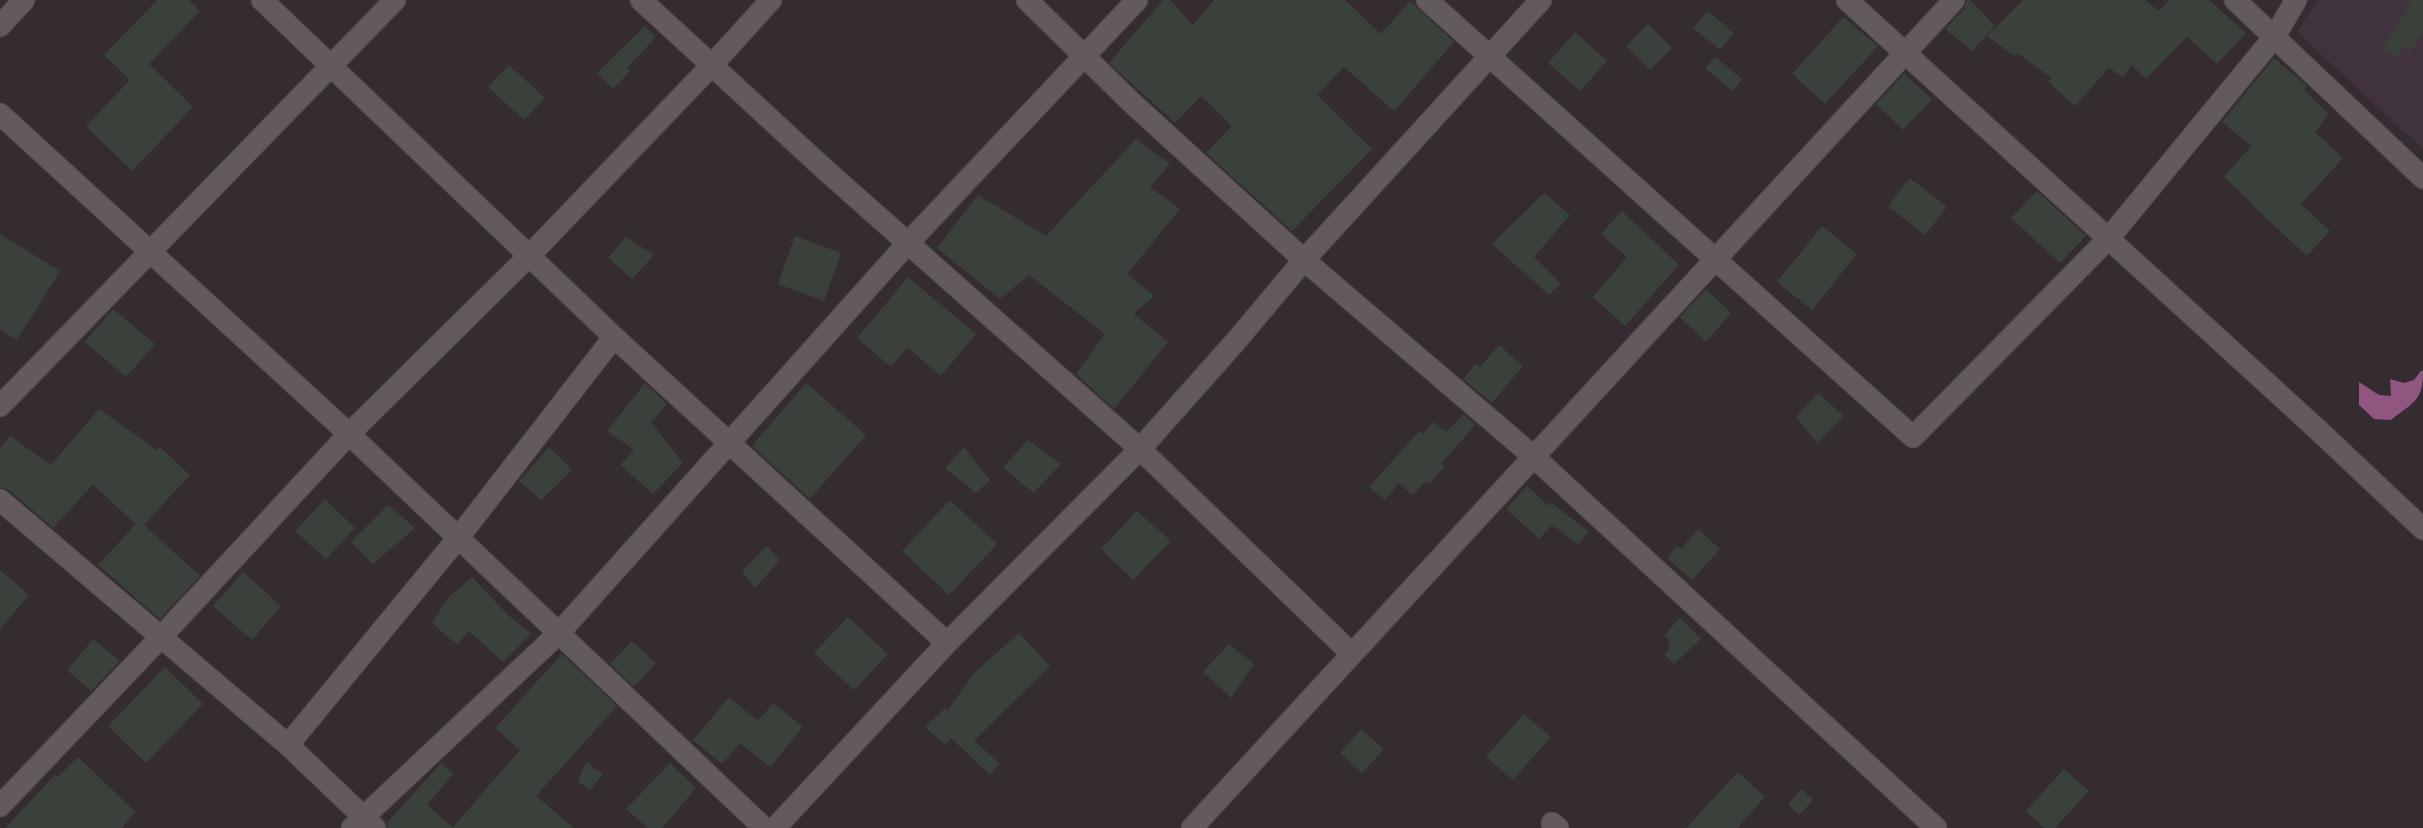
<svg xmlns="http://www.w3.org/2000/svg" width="2423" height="828" font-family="'Asap Condensed',sans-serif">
<rect width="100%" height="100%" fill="#342c31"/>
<path fill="#41333d" d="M2317 0H2423V149L2297 32Z"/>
<path fill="#905680" d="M2421 371H2423C2423 402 2413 402 2391 420L2374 419 2359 405V382L2379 395 2391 396 2390 379 2404 383 2414 380Z"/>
<path fill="#3a413a" d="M157 0H189L200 11 149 64 193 107 132 171 86 126 130 80 104 55Z
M1163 0H1170L1193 25 1214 0H1345L1381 34 1410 1 1454 42 1394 111 1344 67 1317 95 1372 149 1292 231 1206 153 1232 126 1201 96 1175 123 1109 63Z
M1967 0H1970L1995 26 1972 51 1945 29 1964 9Z
M2023 0H2145L2159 11 2169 0H2209L2246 33 2217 64 2187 37 2146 79 2132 65 2123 77 2109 68 2075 106 2048 82 2052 78 2017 53 2014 56 1987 36Z
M2412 0H2423V32L2411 51 2404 46 2397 58 2382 50Z
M1708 11 1734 33 1720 50 1693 28Z
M1843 17 1878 46 1825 104 1792 74Z
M1648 24 1672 48 1650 70 1626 46Z
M645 26 656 37 627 68 630 71 613 89 597 73Z
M1575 32 1607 61 1580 91 1548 63Z
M1715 57 1742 79 1733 91 1705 68Z
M2274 58 2307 86 2304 90 2329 114 2315 132 2343 158 2301 204 2330 231 2307 256 2252 205 2253 204 2224 177 2251 146 2222 122Z
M509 65 545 98 524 120 488 87Z
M1904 74 1932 99 1903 130 1876 104Z
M1136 139 1170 164 1150 187 1180 209 1127 274 1154 296 1134 314 1168 342 1114 409 1076 374 1105 334 1029 275 1000 299 937 248 978 195 1046 236Z
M1910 178 1947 207 1925 235 1888 206Z
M2037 191 2086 236 2060 263 2011 218Z
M1544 193 1570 215 1534 257 1561 284 1549 295 1492 244Z
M1622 211 1679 265 1625 326 1593 297 1627 257 1601 234Z
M1822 226 1857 254 1812 310 1777 282Z
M0 234 60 271 17 340 0 329Z
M795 236 841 253 824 301 778 284Z
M626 237 654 255 632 279 608 258Z
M908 277 976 334 941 376 907 347 891 367 857 338Z
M1706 289 1731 313 1706 342 1680 317Z
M113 309 155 344 126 377 85 342Z
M1499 345 1523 366 1492 403 1463 379 1476 364 1480 367Z
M645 383 667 404 651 422 683 463 653 494 620 465 634 450 607 431Z
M806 383 866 435 810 499 752 446Z
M1818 393 1844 416 1817 443 1796 417Z
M99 409 157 450 160 447 190 475 144 525 200 576 160 619 98 565 136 524 93 485 53 528 9 490 0 487V448L10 436 51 465Z
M1464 414 1475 425 1441 464 1444 467 1429 484 1426 481 1413 495 1399 483 1385 500 1369 487 1419 431 1423 434 1433 422 1446 432Z
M1028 440 1061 464 1033 493 1003 467Z
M549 447 572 470 541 500 519 481Z
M964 447 990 480 976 493 945 468Z
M1527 486 1549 506 1552 503 1589 532 1578 545 1552 525 1539 539 1506 509Z
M325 499 355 528 326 559 295 531Z
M950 500 997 544 949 595 902 551Z
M388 505 415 528 373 564 351 542Z
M1137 511 1171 541 1133 580 1101 549Z
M1698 529 1720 549 1692 580 1667 558 1677 546 1681 549Z
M767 546 780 560 755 588 742 571Z
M0 570 29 595 0 629Z
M243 572 281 606 252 640 213 606Z
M472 577 508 615 531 634 503 662 469 631 457 645 432 623 449 597Z
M848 617 888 654 854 690 814 653Z
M1680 618 1701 639 1674 664 1664 654 1670 648 1667 645 1670 641 1664 635Z
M1019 633 1050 666 974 741 1000 763 990 775 951 738 945 745 925 727 945 708 947 711 975 672Z
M93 639 120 661 91 691 67 670Z
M632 641 656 663 634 687 610 664Z
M1229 644 1254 664 1231 698 1203 672Z
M562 654 617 706 536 796 574 828H388L387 823 441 763 453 774 427 805 453 827 520 750 495 728Z
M165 667 203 704 146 763 108 726Z
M729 697 758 721 773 703 803 727 770 767 740 743 722 764 693 740Z
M1524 714 1551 737 1513 780 1486 757Z
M1361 729 1384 749 1362 773 1340 753Z
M78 757 136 812 121 828H5L55 775 58 777Z
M586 762 603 774 590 790 578 782Z
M670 763 696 788 662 828H648L626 809Z
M2064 769 2089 791 2055 828H2044L2026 811Z
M1738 772 1765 797 1737 828H1686Z
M1801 789 1813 800 1799 815 1788 804Z"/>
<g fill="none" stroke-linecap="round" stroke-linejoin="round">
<g stroke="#4f484d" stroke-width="23">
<path id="minor" d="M262 0 614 337 947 643
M641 0 821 166 1140 449 1352 654
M1027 0 1131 102 1304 260 1534 457 1936 828
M1427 0 1913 437 2109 238 2275 36 2296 0
M1847 0 2317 429 2423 529
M2235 0 2423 178
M0 26 24 0
M0 114 349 434 764 828
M0 406 395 0
M0 500 288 745 375 828
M288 745 458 538 614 337
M0 806 160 638 349 434 529 256 712 65 771 0
M1552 823 1558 828
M352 828 559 633 908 243 1137 0
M775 828 947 643 1140 449 1236 341 1304 260 1541 0
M1192 828 1954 0"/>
</g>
<use href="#minor" stroke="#635a60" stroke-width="21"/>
</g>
</svg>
